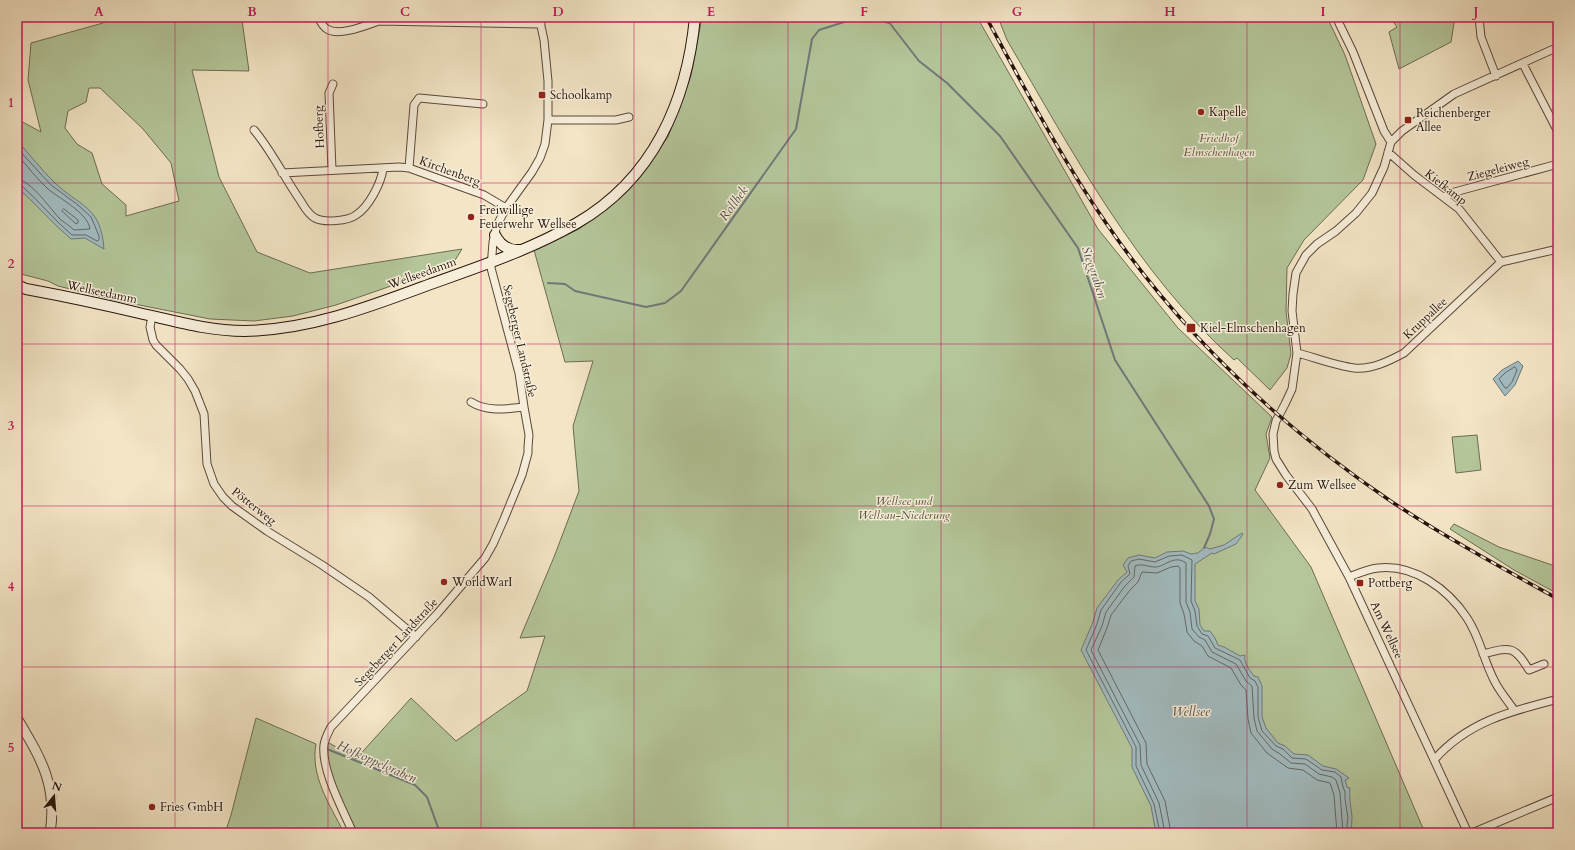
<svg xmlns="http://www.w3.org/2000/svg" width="1575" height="850" font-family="Cardo,serif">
<rect width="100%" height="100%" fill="#f3e5c6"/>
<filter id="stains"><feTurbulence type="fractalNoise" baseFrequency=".005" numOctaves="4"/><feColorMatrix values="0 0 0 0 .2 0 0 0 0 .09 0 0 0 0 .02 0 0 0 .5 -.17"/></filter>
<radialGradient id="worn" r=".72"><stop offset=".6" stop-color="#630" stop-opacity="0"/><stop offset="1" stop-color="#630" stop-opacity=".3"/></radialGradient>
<path fill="#b4c69a" stroke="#6d6c52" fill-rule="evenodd" d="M104 17H261V18L242 20 249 71 192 70 219 177 257 252 310 273 462 249 452 265 336 305 293 316 254 321 210 319 119 301 58 286 48 281 17 273V119L41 132 28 80 31 43 103 23ZM89 88H100L143 129 171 163 179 201 126 216V205L102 184 92 153 77 144 65 128 68 111 86 102Z
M702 17H977L1098 229 1178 328 1272 417 1266 434 1270 458 1255 490 1311 567 1425 833H358L327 779 326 741 356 759 411 698 456 741 527 691 545 636 520 638 554 557 579 491 573 426 593 361 565 362 534 250 579 229 627 191 668 137 691 76Z
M998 17H1327L1345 55 1376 144 1363 180 1304 240 1287 268 1286 311 1291 354 1287 368 1270 390 1237 358 1234 360C1137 273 1073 153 1007 40Z
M1390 17H1455L1451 42 1399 69 1389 32 1397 27Z
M1477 435 1481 470 1456 473 1452 437Z
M1454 524 1499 547 1558 567V594L1514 570 1450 529Z
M256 718 316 744C310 776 330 805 344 833H225L231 815Z"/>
<path fill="#a2bcc1" stroke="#707878" d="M17 144H20C31 156 41 169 53 181 79 207 101 205 104 249L85 238 71 239C52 223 36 204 17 187Z
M1518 361 1523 366 1515 385 1505 396 1493 379 1502 370Z
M1242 533 1243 534 1236 544 1214 554 1212 553 1195 564V601L1199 609 1200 625 1204 631H1210L1215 638 1218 645 1224 647 1240 656 1245 655C1243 663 1250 670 1254 676L1258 677 1262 686V717L1266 728 1278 743 1285 746 1294 754 1308 755 1323 766 1336 769 1349 778 1345 780 1347 787 1350 788C1349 801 1351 806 1352 817 1352 822 1351 827 1352 833H1156L1151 806 1132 767V748L1081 650 1093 622 1097 608 1118 580 1127 572 1123 565 1128 558 1139 555 1155 558 1167 552 1183 551 1191 554 1198 553 1205 547 1210 549 1224 545Z"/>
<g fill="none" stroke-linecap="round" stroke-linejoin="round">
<path stroke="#646866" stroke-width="1" d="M17 148 51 185 78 205 91 217 99 236V240L97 241 86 235H72C54 220 39 201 21 185L17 184
M17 154C27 166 37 179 48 189 60 199 88 213 90 229L74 230C70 226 65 223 61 220 51 210 31 180 17 179
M64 209 78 220V223L76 224 62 211Z
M1515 367 1517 370 1512 382 1507 388H1505L1499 379 1505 373Z
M1160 833 1154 804 1136 766V747L1086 650 1097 624 1101 610 1121 582 1130 574 1128 566 1131 561 1139 559 1155 562 1169 556 1182 555 1192 560 1191 601 1195 611 1197 626 1202 634 1208 636 1215 648 1240 660 1250 678 1255 681 1258 687V717L1262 731 1276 746 1283 749 1292 758 1306 759 1322 770 1335 772 1341 777 1343 787 1345 792V799L1348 818 1347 825 1348 833
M1165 833 1159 803 1141 765 1140 745 1091 650 1102 626 1106 612 1125 586 1134 577 1135 566C1142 563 1148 567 1155 567 1165 567 1174 554 1186 563V602L1190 612 1192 629 1199 637 1205 640 1212 652 1236 664 1246 681 1252 686 1254 718 1257 731 1272 749 1280 754 1291 763 1305 764 1319 774 1332 777 1336 780 1340 793 1343 833
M1171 833 1165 801 1147 764 1146 743 1098 650 1107 628 1111 615 1130 590 1138 582 1142 572 1157 573 1171 567 1178 566 1180 568V603L1184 614 1187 632 1194 641 1202 646 1208 656 1231 668 1241 685 1246 690 1248 719 1251 733 1267 753 1288 768 1303 770 1317 780 1330 783 1334 795 1337 833"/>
<path stroke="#707878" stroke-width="2" d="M869 17 889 23
M885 17 919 61 947 83 1000 136 1078 248 1115 360 1209 506 1214 519 1210 534 1204 548
M548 283 565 284 575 291 646 307 665 303 681 291 796 129 812 39 819 30 860 17
M327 749 415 785 427 797 440 833"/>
<g stroke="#594839" stroke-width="9">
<path id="minor" d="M318 17C320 21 323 27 327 29 339 37 367 25 379 21L541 24
M1336 17 1353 52 1384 131 1391 142
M1479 17 1481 37 1496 76
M1523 64 1558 132
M548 120H616L629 117
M254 130C271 150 283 175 298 197 303 204 307 214 315 218 324 223 348 221 356 215 369 207 381 183 383 169
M1388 152 1414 175 1459 209 1501 262
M409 168 414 105 419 98 483 104
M332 170 329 93 333 84
M282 173 399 167 409 168 484 195 506 208
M1445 197 1451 193 1558 164
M152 316 150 327 153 340 156 345 180 369 188 379 195 391 204 414 207 464 214 484 223 497 232 506 267 531 322 565 369 597 416 637
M1297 353C1313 357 1337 366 1354 368 1371 370 1389 361 1404 353L1501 262 1558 249
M471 402C487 412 507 409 524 407
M1349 577C1359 573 1368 569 1378 568 1414 564 1448 589 1467 618 1480 637 1484 662 1495 682 1500 692 1508 701 1514 710
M1483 654C1510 647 1514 645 1529 670L1544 664
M1434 760C1467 722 1511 711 1558 699
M353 833C343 810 321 770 324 745 325 738 328 733 331 727L437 614 485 558 493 544 504 519 522 475 528 453V447L529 435 524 407 519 373 491 268 493 242 497 225 506 208 532 172 540 158 545 144 548 120V81L544 40 539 17
M1468 833 1349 577 1312 509 1286 475 1276 459 1274 451 1273 434 1276 421 1285 404 1292 389 1297 353 1292 311 1293 294 1296 273 1306 255 1317 244 1336 231 1356 213 1372 193 1384 167 1391 142 1402 131 1454 94 1558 47
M1472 833 1558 797"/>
</g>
<g stroke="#594839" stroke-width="11">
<path id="tertiary" d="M17 718C40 757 58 785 50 833"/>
</g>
<g stroke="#26130a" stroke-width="12">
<path id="secondary" d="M495 235C500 245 508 251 520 250
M17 285 26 289C64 296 102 304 139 313 175 321 208 331 245 331 309 330 369 307 428 285 478 267 530 250 577 223 653 179 687 102 695 17"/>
</g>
<use href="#minor" stroke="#f7eeda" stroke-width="7"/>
<use href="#tertiary" stroke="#f7eeda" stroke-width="9"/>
<use href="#secondary" stroke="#f7eeda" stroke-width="10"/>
<g stroke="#26130a" stroke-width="3.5">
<path id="rail" d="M986 17C1024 87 1061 158 1106 223 1182 334 1281 427 1392 502 1445 537 1502 568 1558 599"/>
</g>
<use href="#rail" stroke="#f7eeda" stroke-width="2" stroke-dasharray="6" stroke-linecap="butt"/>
</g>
<path fill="none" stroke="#c2185b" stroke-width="1" stroke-opacity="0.55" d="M175 17V833M328 17V833M481 17V833M634 17V833M788 17V833M941 17V833M1094 17V833M1247 17V833M1400 17V833M17 183H1558M17 344H1558M17 506H1558M17 667H1558"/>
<g fill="#8f2418" stroke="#f7eeda" stroke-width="1.5">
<rect x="538" y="91" width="8" height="8" rx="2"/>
<circle cx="1201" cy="112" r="4"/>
<rect x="1404" y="116" width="8" height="8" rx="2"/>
<circle cx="471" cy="217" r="4"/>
<rect x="1186" y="323" width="10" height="10" rx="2"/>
<circle cx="1280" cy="485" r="4"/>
<circle cx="444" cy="582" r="4"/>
<rect x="1356" y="579" width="8" height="8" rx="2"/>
<circle cx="152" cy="807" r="4"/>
</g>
<g text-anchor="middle" stroke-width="3" stroke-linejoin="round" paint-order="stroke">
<g font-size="12" fill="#26130a" stroke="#f7eeda" text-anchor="start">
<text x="550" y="99">Schoolkamp</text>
<text x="1209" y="116">Kapelle</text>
<text x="1416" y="117">Reichenberger<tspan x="1416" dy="14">Allee</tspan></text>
<text x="479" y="214">Freiwillige<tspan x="479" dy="14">Feuerwehr Wellsee</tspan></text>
<text x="1200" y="332">Kiel-Elmschenhagen</text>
<text x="1288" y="489">Zum Wellsee</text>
<text x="452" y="586">WorldWarI</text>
<text x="1368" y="587">Pottberg</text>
<text x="160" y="811">Fries GmbH</text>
</g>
<g font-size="12" fill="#26130a" stroke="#f7eeda">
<text transform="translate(319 127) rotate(-93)" y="4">Hofberg</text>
<text transform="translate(1498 169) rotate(-15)" y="4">Ziegeleiweg</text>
<text transform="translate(450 171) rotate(20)" y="4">Kirchenberg</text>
<text transform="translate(1446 187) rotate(38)" y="4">Kiefkamp</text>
<text transform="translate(422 273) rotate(-20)" y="4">Wellseedamm</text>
<text transform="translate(102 292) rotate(12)" y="4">Wellseedamm</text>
<text transform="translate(1425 318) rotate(-43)" y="4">Kruppallee</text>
<text transform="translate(520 341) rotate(77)" y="4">Segeberger Landstraße</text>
<text transform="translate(254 506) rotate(38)" y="4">Pötterweg</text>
<text transform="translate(1387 630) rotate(65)" y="4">Am Wellsee</text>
<text transform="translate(396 642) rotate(-47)" y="4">Segeberger Landstraße</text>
</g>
<g font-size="12" font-style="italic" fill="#58523c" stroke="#f7eeda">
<text x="1219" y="142">Friedhof<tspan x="1219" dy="14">Elmschenhagen</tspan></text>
<text x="904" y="505">Wellsee und<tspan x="904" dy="14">Wellsau-Niederung</tspan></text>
</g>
<g font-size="13" font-style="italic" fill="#514e4a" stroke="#f7eeda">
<text transform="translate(733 203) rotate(-54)" y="5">Rollbek</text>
<text transform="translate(1095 272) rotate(71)" y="5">Steggraben</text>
<text x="1191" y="716">Wellsee</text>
<text transform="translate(377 761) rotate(24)" y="5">Hofkoppelgraben</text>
</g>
</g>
<rect width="1575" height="850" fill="none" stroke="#f3e5c6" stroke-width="44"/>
<g transform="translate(54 796) rotate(17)" stroke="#f7eeda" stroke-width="3" paint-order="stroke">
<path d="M0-3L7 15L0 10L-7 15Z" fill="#26130a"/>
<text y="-6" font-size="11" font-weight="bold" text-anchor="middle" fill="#26130a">N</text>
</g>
<rect x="22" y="22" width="1531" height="806" fill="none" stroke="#c2185b" stroke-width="1.5"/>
<g font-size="13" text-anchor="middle" font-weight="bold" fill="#c2185b">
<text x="99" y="16">A</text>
<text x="252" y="16">B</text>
<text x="405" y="16">C</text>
<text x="558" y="16">D</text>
<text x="711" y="16">E</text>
<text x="864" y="16">F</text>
<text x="1017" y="16">G</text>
<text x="1170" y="16">H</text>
<text x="1323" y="16">I</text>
<text x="1476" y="16">J</text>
<text x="11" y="107">1</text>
<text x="11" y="268">2</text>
<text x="11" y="430">3</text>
<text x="11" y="591">4</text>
<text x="11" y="752">5</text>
</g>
<rect width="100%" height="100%" filter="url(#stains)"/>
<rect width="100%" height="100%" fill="url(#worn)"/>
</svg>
